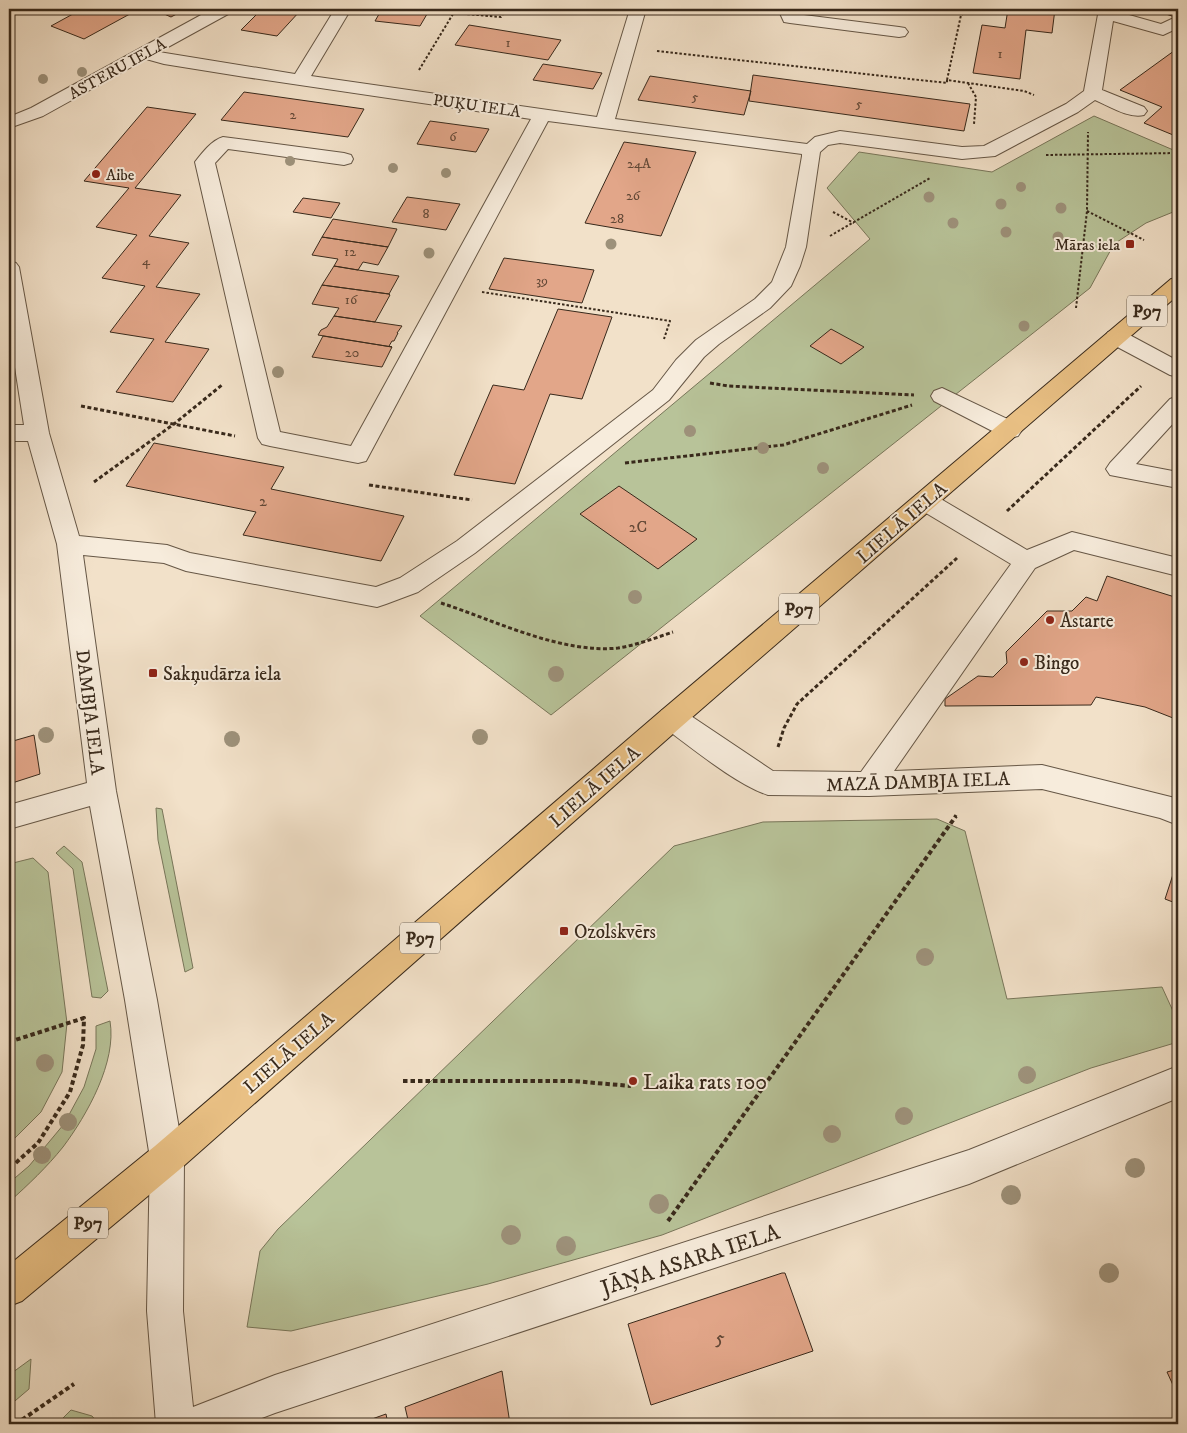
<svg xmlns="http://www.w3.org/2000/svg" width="1187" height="1433" font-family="'IM FELL DW Pica',serif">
<rect width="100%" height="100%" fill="#f2e1c9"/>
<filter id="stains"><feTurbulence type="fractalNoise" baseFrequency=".004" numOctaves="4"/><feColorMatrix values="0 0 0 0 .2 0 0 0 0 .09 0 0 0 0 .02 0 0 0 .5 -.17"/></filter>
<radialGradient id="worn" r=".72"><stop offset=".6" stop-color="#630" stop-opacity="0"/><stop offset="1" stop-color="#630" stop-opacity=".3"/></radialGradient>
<path fill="#b8c399" stroke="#78765a" d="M1094 116 1178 152V210L1146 223 1114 244 1090 288 551 715 420 616 870 239 827 188 859 152 992 172Z
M156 808 162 809 193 968 185 972 158 840Z
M937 819 965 831 1007 999 1162 987 1178 1022V1042L1091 1068 662 1235 488 1284 291 1331 247 1327 260 1251 278 1229 674 846 763 822Z
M64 846 82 862 108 991 101 998 92 997 73 869 56 853Z
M33 858 48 872 67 1023 62 1072 41 1112 9 1144V864Z
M110 1021C117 1062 87 1115 63 1147 47 1167 28 1185 9 1202V1183L29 1166 64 1124 84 1087 96 1049V1026Z
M31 1359 29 1389 9 1406V1375Z
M71 1410 92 1416 99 1424H57Z"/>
<path fill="#e2a689" stroke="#38291b" d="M82 9H139L84 39 51 26Z
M153 9H186L171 17Z
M262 9H288L300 11 277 36 241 30Z
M382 9H430L420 26 375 21Z
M1008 9H1055L1052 33 1026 30 1020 79 973 73 982 25 1005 28Z
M1150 9H1178V12L1172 16Z
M469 25 561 40 548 60 455 45Z
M1178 48V137L1144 123 1162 107 1120 90Z
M543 64 602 73 593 89 533 80Z
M753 75 970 104 964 131 749 101Z
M650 76 751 91 744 115 638 100Z
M244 92 364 109 348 137 221 120Z
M147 107 196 114 135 188 181 195 149 236 189 243 156 287 200 294 165 342 209 349 173 402 116 392 154 339 110 332 145 286 102 278 137 235 96 227 129 188 84 181Z
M430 121 489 129 476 152 417 144Z
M624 142 696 152 661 236 585 223Z
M407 197 460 204 446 230 392 222Z
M303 198 340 203 331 218 293 212Z
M333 219 397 229 388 247 322 237Z
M322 237 388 247 378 265 363 262 358 270 334 266 338 259 312 255Z
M504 258 594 270 582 303 489 289Z
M334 266 358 270 399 276 389 294 322 285Z
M322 285 389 294 390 295 375 322 334 316 339 308 312 304Z
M558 309 612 317 582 399 550 394 515 484 454 475 493 385 524 390Z
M334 316 402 326 397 333H398L394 341H392L389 346 392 347 318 335 321 330 327 327Z
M831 329 864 347 841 364 810 346Z
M323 336 392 347 382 367 312 357Z
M154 443 284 467 271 489 404 516 381 561 243 535 256 512 126 486Z
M619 486 697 539 658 569 580 514Z
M1107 576 1178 598V704L1173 718 1145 707 1096 697 1091 705 945 706V699L978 676 993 677 1007 663 1006 652 1047 611H1072L1086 597 1097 601Z
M9 713 13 741 34 735 40 774 9 784Z
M1178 859V904L1165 899Z
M782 1273H785L813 1351 651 1405 628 1324Z
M1178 1369V1396L1167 1372Z
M502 1371 510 1424H409L405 1407Z
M386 1414 388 1424H358Z"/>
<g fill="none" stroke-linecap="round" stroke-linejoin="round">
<g stroke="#665746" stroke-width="2">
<path id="minor" d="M212 9H232L230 13 159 52 295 74 335 9H351L311 76 597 117 630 9H646L615 119 807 144 815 137 840 131 962 147 984 146 1066 104 1084 91 1099 9H1115V11L1161 24 1178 16V28L1163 35 1113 21 1102 90 1144 107 1147 111 1144 115C1129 119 1109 106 1095 100L1078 112 995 156 962 159 840 143 828 145 820 152 806 247 800 266 791 286 770 308 719 344 704 357 669 400 475 553 418 592 386 604 377 607 186 571 164 563 83 555 116 791 157 1000 184 1158 183 1311 193 1407 275 1375 969 1150 1178 1066V1098L969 1184 275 1413 246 1424H156L147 1311 150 1158 125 1000 90 806 9 829V805L87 783 57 544 28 441H9V425H24L9 329V261L16 263 19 267 49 433 79 536 167 545 190 553 376 587 400 578 457 541 653 390 676 360 696 340 755 299 772 282 786 247 802 156V154L548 121 366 461 358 463 270 446 262 444 258 438 195 162C202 153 212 140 223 137L344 153 351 155 353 159 351 163 344 165 228 149 215 163 280 432 351 446 531 119 245 77 164 64 146 59 43 116 9 128V117L31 108Z
M778 9H794L796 14 899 27 905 28 908 32 905 36 899 37 790 23 784 22Z
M1116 330 1124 332 1178 361V377L1170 375 1108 342 1105 337 1108 332Z
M942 388 1018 424 1022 430 1018 436 1010 438 1002 436 934 401 931 396 934 391Z
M1178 396V418L1136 464 1178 472V488L1110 475 1106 469 1110 463 1170 399Z
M925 492 934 495 1027 550 1072 532 1178 558V576L1074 550 1035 568 894 771 1042 765 1175 798 1178 800V825L1160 818 1042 789 869 796 768 795C735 784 691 747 662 726L658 718 662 710 672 707 682 710 773 771 861 772 1011 564 916 507 913 501 916 495Z"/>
</g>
<g stroke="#38291b" stroke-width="2">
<path id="major" d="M1178 278V295L682 726 179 1170 22 1301 9 1306V1265L155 1146 662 710 1171 279Z"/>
</g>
<path stroke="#38291b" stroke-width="2" stroke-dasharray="2.5 2" stroke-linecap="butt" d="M972 9 961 15 947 80 1024 91 1034 95
M454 13 501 17 506 9
M657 51 947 83V80
M419 70 456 9
M968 83 976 97 974 124
M1046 155 1178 153
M1087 211 1144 240
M833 212 854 223
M830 236 930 178
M482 292 670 321 664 339
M1076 308 1087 211 1088 132"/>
<path stroke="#38291b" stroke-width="3" stroke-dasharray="4 2.5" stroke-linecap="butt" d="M710 383 728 386 914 395
M81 406 235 436
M625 463 783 445 912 405
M94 482 174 424 222 385
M369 485 472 500
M1007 511 1141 386
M441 603C494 620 561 654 618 648 637 645 655 638 673 632
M778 747 784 728 797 704 957 558
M955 817 956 815"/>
<path stroke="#38291b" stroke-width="4" stroke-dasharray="4.5 3" stroke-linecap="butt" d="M9 1042 84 1018 83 1045 70 1092 38 1143 9 1169
M403 1081H573L631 1086
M668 1221 956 816
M16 1424 74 1384"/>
<use href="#minor" fill="#f7ecdc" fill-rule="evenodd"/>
<use href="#major" fill="#e9c084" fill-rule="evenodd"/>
</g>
<g fill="#9d917a">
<circle cx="82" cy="72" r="5"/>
<circle cx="43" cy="79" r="5"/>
<circle cx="290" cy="161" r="5"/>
<circle cx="393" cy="168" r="5"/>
<circle cx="446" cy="173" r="5"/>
<circle cx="1021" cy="187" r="5"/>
<circle cx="929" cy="197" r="5.5"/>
<circle cx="1001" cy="204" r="5.5"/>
<circle cx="1061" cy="208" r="5.5"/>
<circle cx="953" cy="223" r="5.5"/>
<circle cx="1006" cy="232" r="5.5"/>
<circle cx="1058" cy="237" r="5.5"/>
<circle cx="611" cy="244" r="5.5"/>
<circle cx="429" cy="253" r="5.5"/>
<circle cx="1024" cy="326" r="5.5"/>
<circle cx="278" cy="372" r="6"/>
<circle cx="690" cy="431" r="6"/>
<circle cx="763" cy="448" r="6"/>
<circle cx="823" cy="468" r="6"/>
<circle cx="635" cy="597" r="7"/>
<circle cx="556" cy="674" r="8"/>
<circle cx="46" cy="735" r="8"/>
<circle cx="480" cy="737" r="8"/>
<circle cx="232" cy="739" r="8"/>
<circle cx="925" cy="957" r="9"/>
<circle cx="45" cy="1063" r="9"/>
<circle cx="1027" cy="1075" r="9"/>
<circle cx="904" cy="1116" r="9"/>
<circle cx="68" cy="1122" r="9"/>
<circle cx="832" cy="1134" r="9"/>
<circle cx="42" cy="1155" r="9"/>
<circle cx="1135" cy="1168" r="10"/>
<circle cx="1011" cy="1195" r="10"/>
<circle cx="659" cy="1204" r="10"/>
<circle cx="511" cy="1235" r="10"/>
<circle cx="566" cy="1246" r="10"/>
<circle cx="1109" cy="1273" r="10"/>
</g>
<g fill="#8f2418" stroke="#f7ecdc" stroke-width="2">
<circle cx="96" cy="174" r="5"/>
<rect x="1125" y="239" width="10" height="10" rx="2.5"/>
<circle cx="1050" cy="620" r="5"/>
<circle cx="1024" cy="662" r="5"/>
<rect x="148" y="668" width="10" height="10" rx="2.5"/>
<rect x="559" y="926" width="10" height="10" rx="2.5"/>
<circle cx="633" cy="1081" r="5"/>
</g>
<g text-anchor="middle" stroke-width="4" stroke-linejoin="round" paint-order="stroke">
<g font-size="14" fill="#624836">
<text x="508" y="47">1</text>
<text x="1000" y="58">1</text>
<text x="695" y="101">5</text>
<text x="859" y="108">5</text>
<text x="293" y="119">2</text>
<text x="453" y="141">6</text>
<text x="639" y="168">24A</text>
<text x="633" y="200">26</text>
<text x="426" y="218">8</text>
<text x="617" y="223">28</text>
<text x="350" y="256">12</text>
<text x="146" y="265">4</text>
<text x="542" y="285">39</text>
<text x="351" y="304">16</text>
<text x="352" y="357">20</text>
</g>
<g font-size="16" fill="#38291b" stroke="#f7ecdc">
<text transform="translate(117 68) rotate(-29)" y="6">ASTERU IELA</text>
<text transform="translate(477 105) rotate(8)" y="6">PUĶU IELA</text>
</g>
<g font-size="16" fill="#38291b" stroke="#f7ecdc" text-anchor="start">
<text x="106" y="180">Aibe</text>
<text x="1120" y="250" text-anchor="end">Māras iela</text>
</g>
<g font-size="16" fill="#624836">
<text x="263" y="506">2</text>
<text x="638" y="532">2C</text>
</g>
<g fill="#f7ecdc" stroke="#716455" stroke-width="1">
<rect x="1127" y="295.5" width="40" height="31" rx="4"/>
<rect x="779" y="593.5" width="40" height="31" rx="4"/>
<rect x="400" y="922.5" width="40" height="31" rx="4"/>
<rect x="68" y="1207.5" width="40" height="31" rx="4"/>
</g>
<g font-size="18" font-weight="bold" fill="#38291b">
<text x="1147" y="317">P97</text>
<text x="799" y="615">P97</text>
<text x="420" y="944">P97</text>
<text x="88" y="1229">P97</text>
</g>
<g font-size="19" fill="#38291b" stroke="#f7ecdc">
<text transform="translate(901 522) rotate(-41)" y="7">LIELĀ IELA</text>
<text transform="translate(91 712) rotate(83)" y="7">DAMBJA IELA</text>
<text transform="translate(918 781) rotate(-2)" y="7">MAZĀ DAMBJA IELA</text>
<text transform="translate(594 786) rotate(-41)" y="7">LIELĀ IELA</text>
<text transform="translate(288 1052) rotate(-41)" y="7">LIELĀ IELA</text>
</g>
<g font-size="19" fill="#38291b" stroke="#f7ecdc" text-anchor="start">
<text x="1060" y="627">Astarte</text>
<text x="1034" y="669">Bingo</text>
<text x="163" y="680">Sakņudārza iela</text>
<text x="574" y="938">Ozolskvērs</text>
</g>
<g font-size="19" fill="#624836">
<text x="720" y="1344">5</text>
</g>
<g font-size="22" fill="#38291b" stroke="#f7ecdc" text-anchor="start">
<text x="643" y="1089">Laika rats 100</text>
</g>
<g font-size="22" fill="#38291b" stroke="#f7ecdc">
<text transform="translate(690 1259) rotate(-18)" y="8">JĀŅA ASARA IELA</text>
</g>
</g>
<rect width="1187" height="1433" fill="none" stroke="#f2e1c9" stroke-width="30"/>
<rect x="10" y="10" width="1167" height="1413" fill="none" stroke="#38291b" stroke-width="2.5"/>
<rect x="15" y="15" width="1157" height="1403" fill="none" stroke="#38291b"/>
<rect width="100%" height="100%" filter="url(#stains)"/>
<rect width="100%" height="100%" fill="url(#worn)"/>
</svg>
